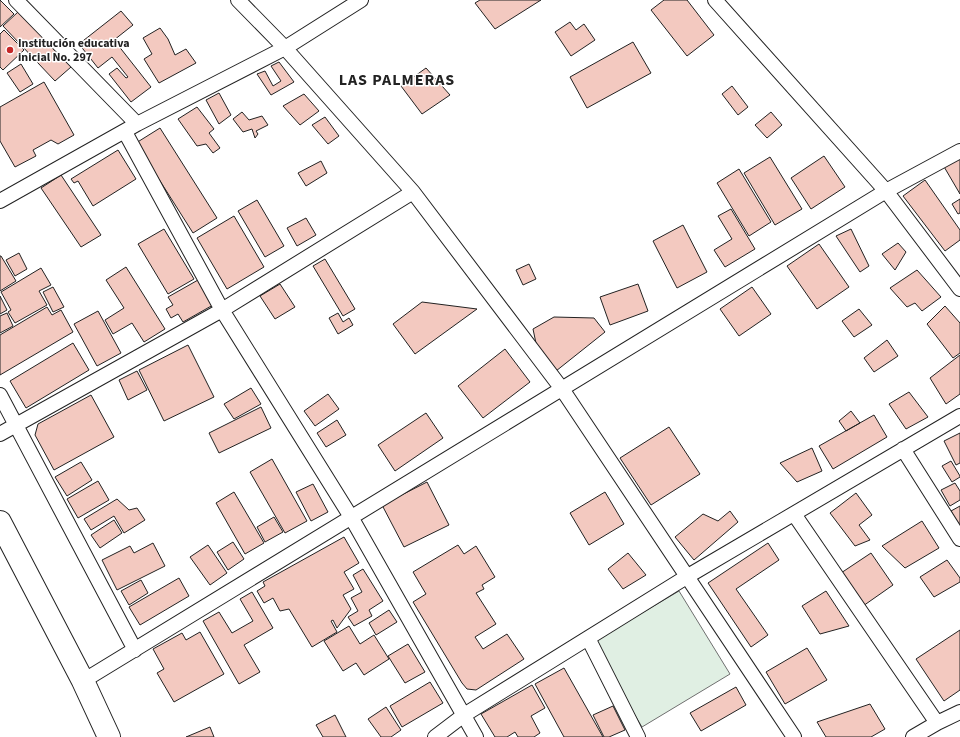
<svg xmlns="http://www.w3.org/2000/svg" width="960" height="737" font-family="'Source Sans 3',sans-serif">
<rect width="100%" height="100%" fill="#fff"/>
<path fill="#e0efe3" stroke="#6f6f6f" d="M679 591 730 674 642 727 591 643Z"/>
<path fill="#f3c9c0" stroke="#222" d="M0 0 14 14 0 27Z
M480 0H541L495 29 475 3Z
M664 0H687L714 35 687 56 651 10Z
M121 11 133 25 114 40 151 87 131 102 109 74 117 68 126 78 128 77 112 57 98 68 79 44Z
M18 12 71 67 55 81 3 26Z
M570 22 576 30 584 24 595 40 571 56 555 32Z
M160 28 168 39 175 55 186 49 196 63 159 83 144 59 152 54 143 38Z
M4 30 24 50 3 70 0 67V34Z
M633 42 651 73 587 108 570 77Z
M279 62 294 82 271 95 257 74 265 71 273 86 281 81 271 66Z
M21 64 33 84 20 92 7 73Z
M426 68 450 95 422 114 401 86Z
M44 82 74 135 58 144 51 140 33 150 36 156 15 167 0 141V107Z
M732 86 748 107 738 115 722 94Z
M219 93 231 115 219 124 206 100Z
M304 94 319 111 300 125 283 106Z
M197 107 214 129 209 133 220 148 213 153 206 144 197 146 178 119Z
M242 112 249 120 262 116 268 125 256 131 258 134 255 138 252 129 243 132 233 119Z
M771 112 782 125 767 138 755 125Z
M325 117 339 136 328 144 312 125Z
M160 128 217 218 193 233 136 143Z
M118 150 136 179 93 206 78 181 74 183 71 179Z
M824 156 845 187 811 209 791 178Z
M960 156V194L943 165Z
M770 157 802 209 775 225 744 173Z
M321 161 327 173 306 186 298 173Z
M739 169 771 222 749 236 717 183Z
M61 175 101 235 81 247 41 188Z
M925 180 960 230V240L945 251 903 196Z
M960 199V213L958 214 952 204Z
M257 200 284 246 265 257 238 211Z
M731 209 755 249 725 267 714 250 732 239 718 216Z
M234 216 264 267 227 289 197 238Z
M306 218 316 235 297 246 287 228Z
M683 225 707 272 677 288 653 241Z
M164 229 194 279 168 294 138 244Z
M851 229 869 266 860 272 836 236Z
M898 243 906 252 895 270 882 254Z
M819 244 849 287 817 309 787 266Z
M19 253 27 269 15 276 6 260Z
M0 256H1L16 281 0 291Z
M325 259 355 309 343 316 313 266Z
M529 264 536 279 523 285 516 270Z
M126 267 165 329 144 342 132 323 113 334 105 320 124 308 106 280Z
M41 268 51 285 39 291 47 305 15 323 8 312 11 310 1 292Z
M917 270 941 297 922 311 915 303 907 307 890 288Z
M198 280 213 305 183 322 178 314 171 318 166 309 173 305 168 297Z
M280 284 295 307 275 319 260 296Z
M638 284 648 311 610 325 600 297Z
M53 287 64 307 53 312 43 292Z
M752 287 771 314 739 336 720 309Z
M0 296 7 310 0 314Z
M422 302 477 309 415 354 393 324Z
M945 306 960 323V353L953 358 927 324Z
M47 307 52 315 61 310 73 332 0 375V335Z
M859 309 872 325 854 337 842 321Z
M98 311 121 353 97 366 74 324Z
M7 313 13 326 0 333V316Z
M338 313 343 322 349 318 353 325 338 334 329 318Z
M554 317 594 318 605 332 556 371 537 348 533 329Z
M887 340 898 356 874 372 864 358Z
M73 343 89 370 26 408 10 381Z
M188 345 214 397 164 421 139 370Z
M505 349 530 382 483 418 458 386Z
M960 355V394L946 404 930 378Z
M137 371 147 390 128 400 119 380Z
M251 388 261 404 234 419 224 404Z
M909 392 928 417 906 429 889 404Z
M328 394 339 409 315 426 304 411Z
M91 395 114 437 54 470 35 435 38 424Z
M261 407 271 428 219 453 209 433Z
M851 411 860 423 846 431 839 421Z
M426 413 443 438 395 471 378 445Z
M874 415 887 437 833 469 819 446Z
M337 420 346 435 326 447 317 433Z
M669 427 700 474 651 505 620 458Z
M960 433V463L956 465 944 441Z
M812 448 822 471 797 482 780 463Z
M272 459 307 521 285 533 250 472Z
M951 461 960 476V477L952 482 942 466Z
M81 462 92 480 67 496 55 477Z
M98 481 109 500 78 518 67 499Z
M427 482 449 525 404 547 382 505Z
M955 483 960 491V500L950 506 941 490Z
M313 484 328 512 311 521 296 492Z
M234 492 264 543 245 554 216 503Z
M605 492 624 524 589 545 570 513Z
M856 493 872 515 859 525 870 540 855 546 830 513Z
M117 499 129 510 137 508 145 520 124 533 114 516 91 530 84 519Z
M960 506V528L951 511Z
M730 511 738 522 694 560 675 537 703 514 718 521Z
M274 517 283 532 265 542 257 527Z
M114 520 122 533 100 548 91 535Z
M922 521 939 548 905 568 882 546Z
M344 537 359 563 344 572 354 589 343 595 351 609 337 628 333 620 331 621 337 632 312 647 289 609 280 611 273 598 264 603 257 591 265 586 263 582Z
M233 542 244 559 228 570 217 552Z
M153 543 165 566 117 590 102 560 130 546 134 553Z
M768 543 779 560 736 589 768 635 751 647 708 583Z
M208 545 227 573 210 585 190 557Z
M458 545 464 554 476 546 495 577 482 585 484 589 476 593 496 624 475 637 483 649 507 634 524 659 476 690 467 689 462 683 413 602 426 594 413 572Z
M628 553 646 575 623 589 608 569Z
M871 553 893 585 863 606 841 573Z
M947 560 960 578V582L934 597 920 577Z
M363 569 383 601 369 610 372 616 354 626 348 617 358 611 351 598 362 592 353 575Z
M179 578 189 596 140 625 129 607Z
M141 580 148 593 129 605 121 591Z
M826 591 849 626 820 634 802 606Z
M252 592 273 628 244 645 260 672 239 684 203 621 219 612 232 633 253 621 240 599Z
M389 610 397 622 376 635 369 623Z
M349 626 360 644 374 635 389 659 364 675 356 663 343 671 324 641Z
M960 630V690L944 701 916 659Z
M200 632 224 674 174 702 157 673 164 669 153 649 182 633 186 640Z
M408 644 425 672 405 683 388 656Z
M807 648 827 680 785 704 766 672Z
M564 668 603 737H564L535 684Z
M430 682 443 703 402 727 390 706Z
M532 685 545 708 531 716 540 733 534 737H518L515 732 507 737H495L481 714Z
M736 687 746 705 701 731 690 713Z
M870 704 885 729 871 737H826L817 722Z
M613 706 625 730 609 737H604L593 715Z
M386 707 401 730 391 737H381L368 719Z
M335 715 346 737H323L316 725Z
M210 727 214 737H186Z"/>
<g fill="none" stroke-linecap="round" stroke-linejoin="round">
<g stroke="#222" stroke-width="16">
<path id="street" d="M16 0 137 124
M238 0 285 48 413 192 562 389 794 737
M715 0 886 191 960 289
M125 132 222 310 351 517 476 737
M0 201 137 124 285 48 361 0
M0 395 135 650
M0 434 222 310 413 192
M903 449 960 539
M794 514 937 723
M588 638 638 737
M83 681 886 191 960 151
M435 737 464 715 688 576 960 416
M913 737 937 723 960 712"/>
</g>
<g stroke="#222" stroke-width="24">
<path id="highway" d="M0 522 83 681 109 737"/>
</g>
<use href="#street" stroke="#fff" stroke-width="14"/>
<use href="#highway" stroke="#fff" stroke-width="22"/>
</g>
<circle fill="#c62828" stroke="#fff" stroke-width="1.5" cx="10" cy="50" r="4"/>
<g text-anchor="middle" stroke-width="3" stroke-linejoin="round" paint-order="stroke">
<g font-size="12" font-weight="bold" fill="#222" stroke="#fff" text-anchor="start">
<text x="18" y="47">Institución educativa<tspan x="18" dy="14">inicial No. 297</tspan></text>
</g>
<g font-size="16" font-weight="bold" letter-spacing="1" fill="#222" stroke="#fff">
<text x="397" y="85">LAS PALMERAS</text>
</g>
</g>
</svg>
